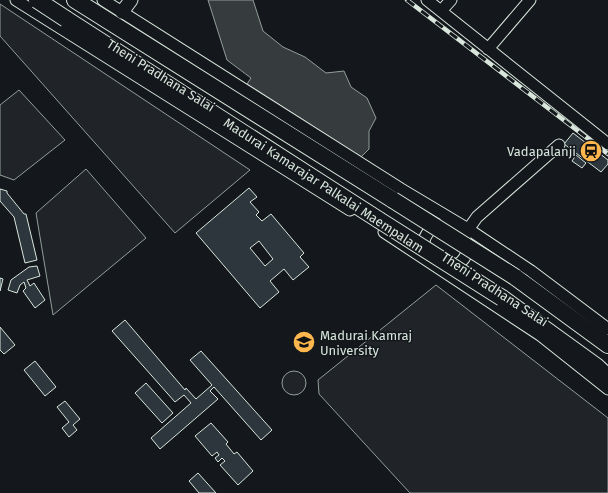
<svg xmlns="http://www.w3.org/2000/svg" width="608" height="493" font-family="'Fira Sans',sans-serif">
<rect width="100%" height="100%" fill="#14181c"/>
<path fill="#202428" stroke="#939e99" d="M0 4 250 170 175 233 0 36Z
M19 90 65 140 14 180 0 175V105Z
M86 169 146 238 53 315 36 213Z
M436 285 608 418V493H410L319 394 318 380Z
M282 383a12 12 0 1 1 24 0a12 12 0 1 1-24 0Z"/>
<path fill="#363b3e" stroke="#939e99" d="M208 0H253L263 31 283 47 305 57 326 73 344 71 351 87 367 98 376 118 369 131V149L361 157 247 84 251 78 227 60Z"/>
<path fill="#2c363c" stroke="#d8e6dc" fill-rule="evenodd" d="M573 133 608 160V164L601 172 564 144Z
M576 155 586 163 582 168 572 161Z
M249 188 257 197 250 202 259 212 256 215 262 221 271 214 304 253 300 257 309 267 293 280 284 269 270 281 279 292 260 308 196 233ZM259 241 273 259 265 266 250 248Z
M0 189 7 191V193L24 214H26L37 260 25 263 14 217 0 201Z
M37 266 40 276 27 280 30 286 34 283 45 300 35 308 23 291 26 288 24 282 20 285 17 293 8 290 11 280 29 267Z
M0 278 3 279 0 291Z
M125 320 185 390 186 388 196 399 212 385 190 360 201 351 272 430 261 440 214 387 210 391 218 399 160 449 151 438 191 403 184 395 175 402 112 331Z
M0 327 15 345 4 354 0 350Z
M35 361 56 387 45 396 24 370Z
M146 383 173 413 162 423 135 393Z
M65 401 80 419 73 425 77 430 69 437 62 428 69 422 57 407Z
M211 423 228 442 226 444 234 454 237 452 253 471 238 485 220 465 225 461 222 458 218 462 215 458 219 455 217 452 212 456 195 436Z
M198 473 216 493H199L189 481Z"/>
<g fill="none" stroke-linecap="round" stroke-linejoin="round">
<g stroke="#d8e6dc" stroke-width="13">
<path id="minor" d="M16 0 350 210
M103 0 401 189 468 229 531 271 608 329
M427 0 608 144
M441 11 451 0
M488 49 530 0
M435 225C438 225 441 225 444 225 457 226 473 242 466 255 464 259 460 264 455 265 445 266 425 255 424 244 423 236 430 230 435 225Z
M384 232 540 335 608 389
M465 234 477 217 559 145"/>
</g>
<g stroke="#d8e6dc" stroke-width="15">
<path id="major" d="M122 12 131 0"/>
</g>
<g stroke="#d8e6dc" stroke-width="18">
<path id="highway" d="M75 0 393 200
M66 19 315 179 379 220
M515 277 608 345
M502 298 596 366 608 377"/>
</g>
<use href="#minor" stroke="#14181c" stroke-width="11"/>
<use href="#major" stroke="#14181c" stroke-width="13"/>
<use href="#highway" stroke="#14181c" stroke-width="16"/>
<g stroke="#d8e6dc" stroke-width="4.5">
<path id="rail" d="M407 0 608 154"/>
</g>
<use href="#rail" stroke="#14181c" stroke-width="3" stroke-dasharray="9" stroke-linecap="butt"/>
<g stroke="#d8e6dc" stroke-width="18" stroke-linecap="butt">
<path id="highway-bridge" d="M37 0 66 19
M393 200 515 277
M379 220 502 298"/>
</g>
<use href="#highway-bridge" stroke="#14181c" stroke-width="16"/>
</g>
<defs>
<g id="station-disc" transform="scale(1.15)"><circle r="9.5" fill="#ffb74d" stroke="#14181c"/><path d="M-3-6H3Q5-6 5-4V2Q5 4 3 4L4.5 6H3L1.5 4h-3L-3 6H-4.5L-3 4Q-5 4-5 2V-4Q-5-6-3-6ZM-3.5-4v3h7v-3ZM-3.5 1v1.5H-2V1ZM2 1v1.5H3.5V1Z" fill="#111"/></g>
<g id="university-disc" transform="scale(1.15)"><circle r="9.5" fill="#ffb74d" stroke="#14181c"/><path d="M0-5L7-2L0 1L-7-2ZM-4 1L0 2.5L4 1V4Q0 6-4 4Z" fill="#111"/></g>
</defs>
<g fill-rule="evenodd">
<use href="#station-disc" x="591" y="151"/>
<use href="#university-disc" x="304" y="342"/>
</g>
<g text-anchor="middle" stroke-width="3" stroke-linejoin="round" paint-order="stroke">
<g font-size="13" fill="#d8e6dc" stroke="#14181c">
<text transform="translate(161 75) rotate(32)" y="5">Theni Pradhana Salai</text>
<text transform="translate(324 185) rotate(33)" y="5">Madurai Kamarajar Palkalai Maempalam</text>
<text transform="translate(495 289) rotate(33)" y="5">Theni Pradhana Salai</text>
</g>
<g font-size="13" fill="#d8e6dc" stroke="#14181c" text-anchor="end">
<text x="576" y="156">Vadapalanji</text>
<text x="320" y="340" text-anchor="start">Madurai Kamraj<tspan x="320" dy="15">University</tspan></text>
</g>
</g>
</svg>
